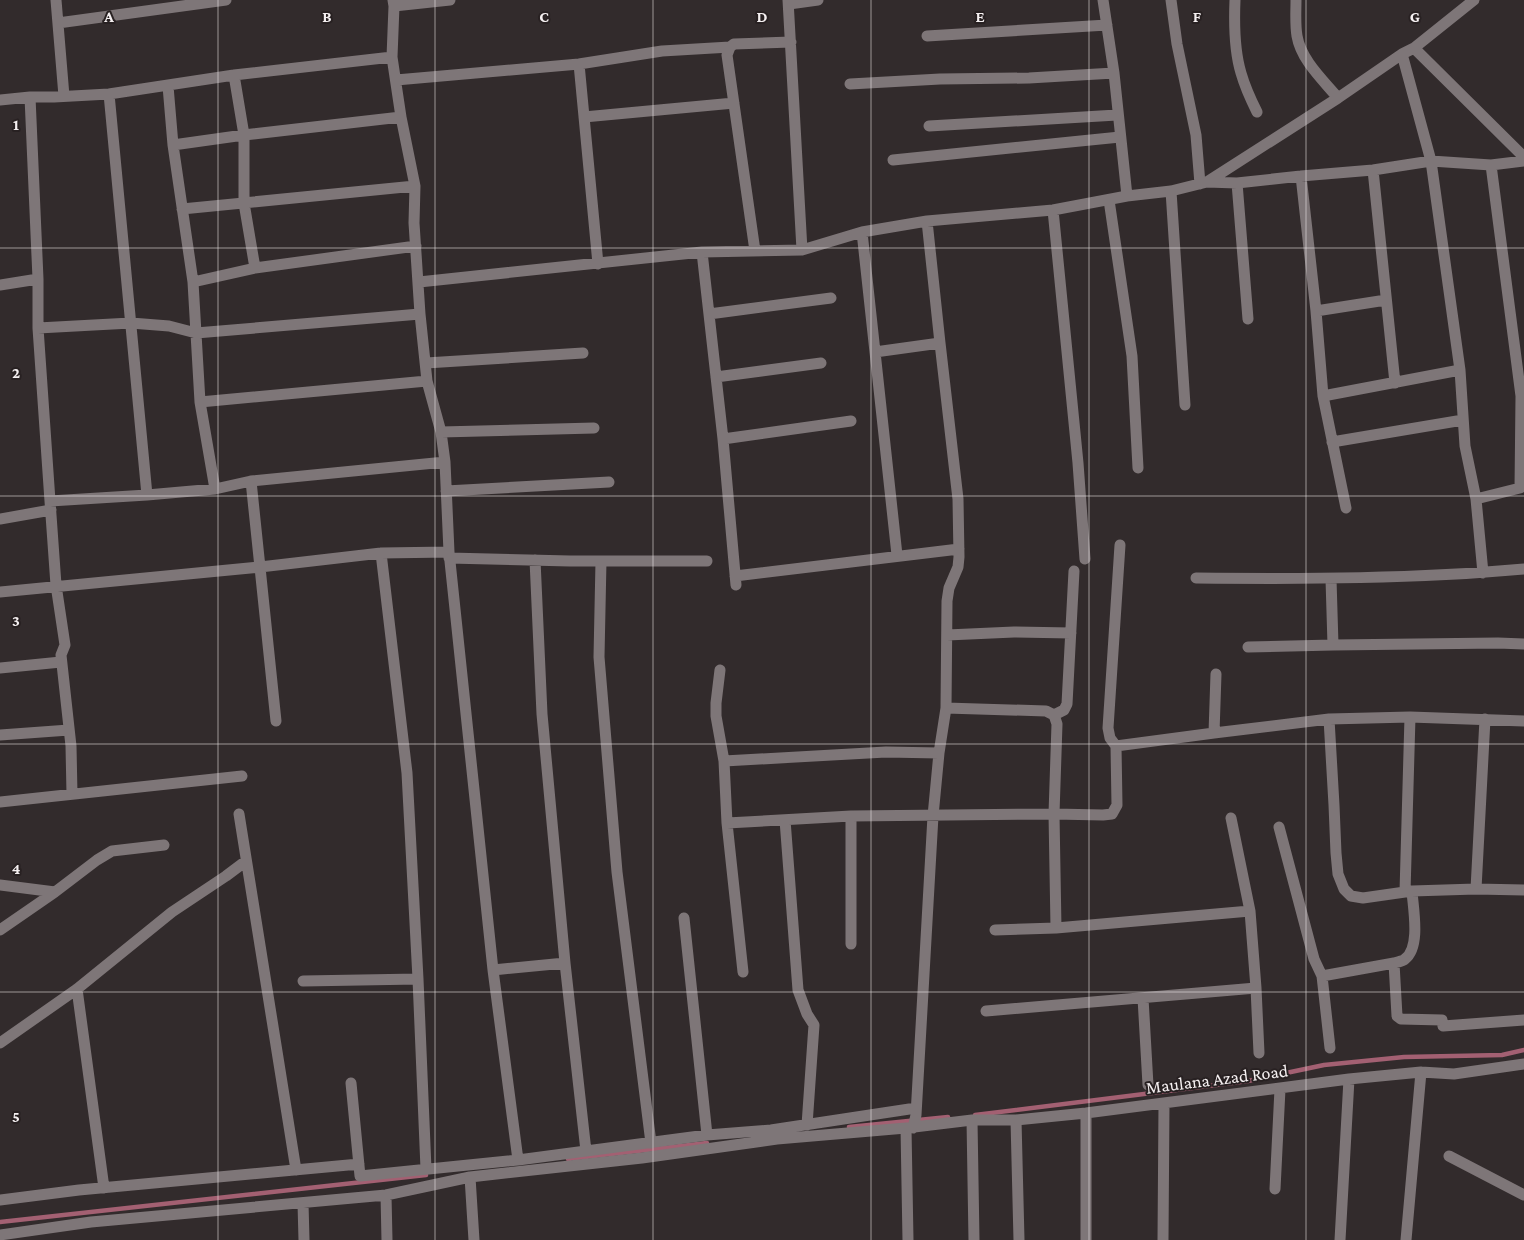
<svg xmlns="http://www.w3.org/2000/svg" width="1524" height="1240" font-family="'Crimson Pro',serif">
<rect width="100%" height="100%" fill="#322b2c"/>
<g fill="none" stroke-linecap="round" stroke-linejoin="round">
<path stroke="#a36072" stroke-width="4.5" d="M975 1115 1248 1081 1324 1065 1404 1057 1502 1055 1524 1050
M849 1127 948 1117
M568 1159 707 1143
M0 1222 426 1175"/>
<path stroke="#7e7678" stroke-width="11" d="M56 0 64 96
M393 0 394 6 392 57 401 117 415 186 414 223 420 314 427 381 441 432 445 462 449 552 493 970 518 1160
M788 0 802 250
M1103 0 1114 73 1127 196
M1171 0 1177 44 1196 135 1200 184
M1235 0C1234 24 1234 50 1241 73 1245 87 1251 100 1257 112
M1296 0C1296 12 1295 24 1297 36 1301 60 1323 80 1338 98
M789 4 818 0
M394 6 450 0
M58 23 226 0
M927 36 1107 25
M1414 48 1524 157
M1402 54 1431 161 1460 370 1465 446 1476 499 1483 573
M579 64 598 264
M234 75 244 135V203L255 268
M396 80 579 64 662 51 730 47
M850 84 940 79 1029 78 1114 73
M168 86 173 145 193 282 200 402 215 489
M109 94 147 495
M30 97 38 279
M0 100 30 97H54L109 94 234 75 392 57
M584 117 734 103
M929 126 1117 115
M173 145 244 135 401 117
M893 160 1120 137
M1373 170 1395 383
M1301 176 1316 311 1386 300
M1207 182 1338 98 1402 54 1414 48 1474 0
M1237 183 1248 319
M1171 191 1185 405
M1109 200 1132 356 1138 468
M182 209 415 186
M1053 210 1078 463 1085 559
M862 232 897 555
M755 251 727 55 730 47 734 44 791 42
M702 252 802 250 862 232 927 221 1053 210 1127 196 1171 191 1207 182 1237 183 1301 176 1373 170 1431 161 1491 165 1524 161
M193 282 255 268 416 246
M419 282 702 252 723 439 736 585
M0 285 38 279V328L50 501 56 585 65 645 61 655 71 746 72 794
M1316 311 1323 396 1346 508
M709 314 831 298
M38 328 131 323 169 326 196 333 420 314
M875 352 940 343 927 221
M426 363 583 353
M716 377 821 363
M1323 396 1460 370
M200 402 427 381
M441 432 594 428
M723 439 851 421
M1332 442 1463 420
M251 481 276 721
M446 491 609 482
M1476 499 1520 488 1521 396 1491 165
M50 501 147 495 215 489 251 481 445 462
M0 519 51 510
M381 553 407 773 418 979 426 1169
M449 558 570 561H707
M535 560 542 714 565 963 586 1151
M601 561 599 657 617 872 651 1143
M735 576 959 549
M1196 578C1306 579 1415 579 1524 569
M1331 579 1333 645 1498 643 1524 644
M0 592 260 567 381 553 449 552
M947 635 1014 632 1071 633
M1248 647 1333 645
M0 668 61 662
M720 670 716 703V716L724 761
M1216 674 1214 733 1329 719
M946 708 1046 711 1054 715 1057 724 1054 814 1056 928
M1054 715 1064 710 1067 704 1074 571
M1524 721 1410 717 1329 719 1334 805 1336 853 1338 874 1344 889 1351 896 1363 898 1412 891 1476 889 1524 890
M0 735 69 730
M1116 746 1214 733
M0 802 242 776
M239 814 296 1170
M1231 818 1250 911 1256 988 1259 1053
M785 820 798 990 807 1014 814 1025 807 1125
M727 823 724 761 886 752 939 753
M1279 827 1314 959 1322 976 1330 1048
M0 885 55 892
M1476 889 1485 719
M1405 892 1410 717
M684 918 707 1135
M0 930 55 892 97 860 112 851 164 845
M995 930 1056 928 1250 911
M851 944V816
M1394 963 1397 1016 1401 1019 1442 1020 1443 1026 1524 1020
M493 970 565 963
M743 972 727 823 851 816 1054 814 1103 815 1112 814 1117 805 1116 746 1110 738 1108 728 1120 545
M1322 976 1394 963C1398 962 1403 961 1405 959 1421 947 1413 908 1412 891
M303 981 418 979
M77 989 104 1188
M1143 998 1148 1085
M986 1011 1256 988
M0 1043 77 989 172 912 226 876 246 861
M351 1083 360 1176 518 1160 707 1135 771 1130 916 1108
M1086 1113V1240
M972 1120 974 1240
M1016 1120 1019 1240
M913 1128 916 1115 933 816 939 753 946 708 947 601 949 588 958 567 959 557 958 499 940 343
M1449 1156 1524 1195
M470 1177 474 1240
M1275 1189 1280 1089
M386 1195 387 1240
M0 1200 79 1190 359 1164
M303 1203 304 1240
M0 1235 91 1222 386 1195 470 1177 642 1158 777 1139 906 1128
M908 1240 906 1128 972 1120H1016L1086 1113 1349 1079 1421 1072 1454 1074 1524 1064
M1163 1240 1164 1103
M1340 1240 1349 1079
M1406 1240 1421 1072"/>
</g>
<path fill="none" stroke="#f5f0f1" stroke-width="1" stroke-opacity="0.55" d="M218 0V1240M435 0V1240M653 0V1240M871 0V1240M1089 0V1240M1306 0V1240M0 248H1524M0 496H1524M0 744H1524M0 992H1524"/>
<g text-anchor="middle" stroke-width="4" stroke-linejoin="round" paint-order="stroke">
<g font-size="18" fill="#f5f0f1" stroke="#282122">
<text transform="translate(1217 1079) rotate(-7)" y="6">Maulana Azad Road</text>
</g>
</g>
<g font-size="16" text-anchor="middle" font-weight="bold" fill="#f5f0f1" stroke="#282122" stroke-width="4" stroke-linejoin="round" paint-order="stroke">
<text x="109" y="22">A</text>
<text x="327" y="22">B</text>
<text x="544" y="22">C</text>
<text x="762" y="22">D</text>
<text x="980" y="22">E</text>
<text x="1197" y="22">F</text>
<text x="1415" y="22">G</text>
<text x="16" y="130">1</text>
<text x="16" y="378">2</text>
<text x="16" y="626">3</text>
<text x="16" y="874">4</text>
<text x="16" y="1122">5</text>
</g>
</svg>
